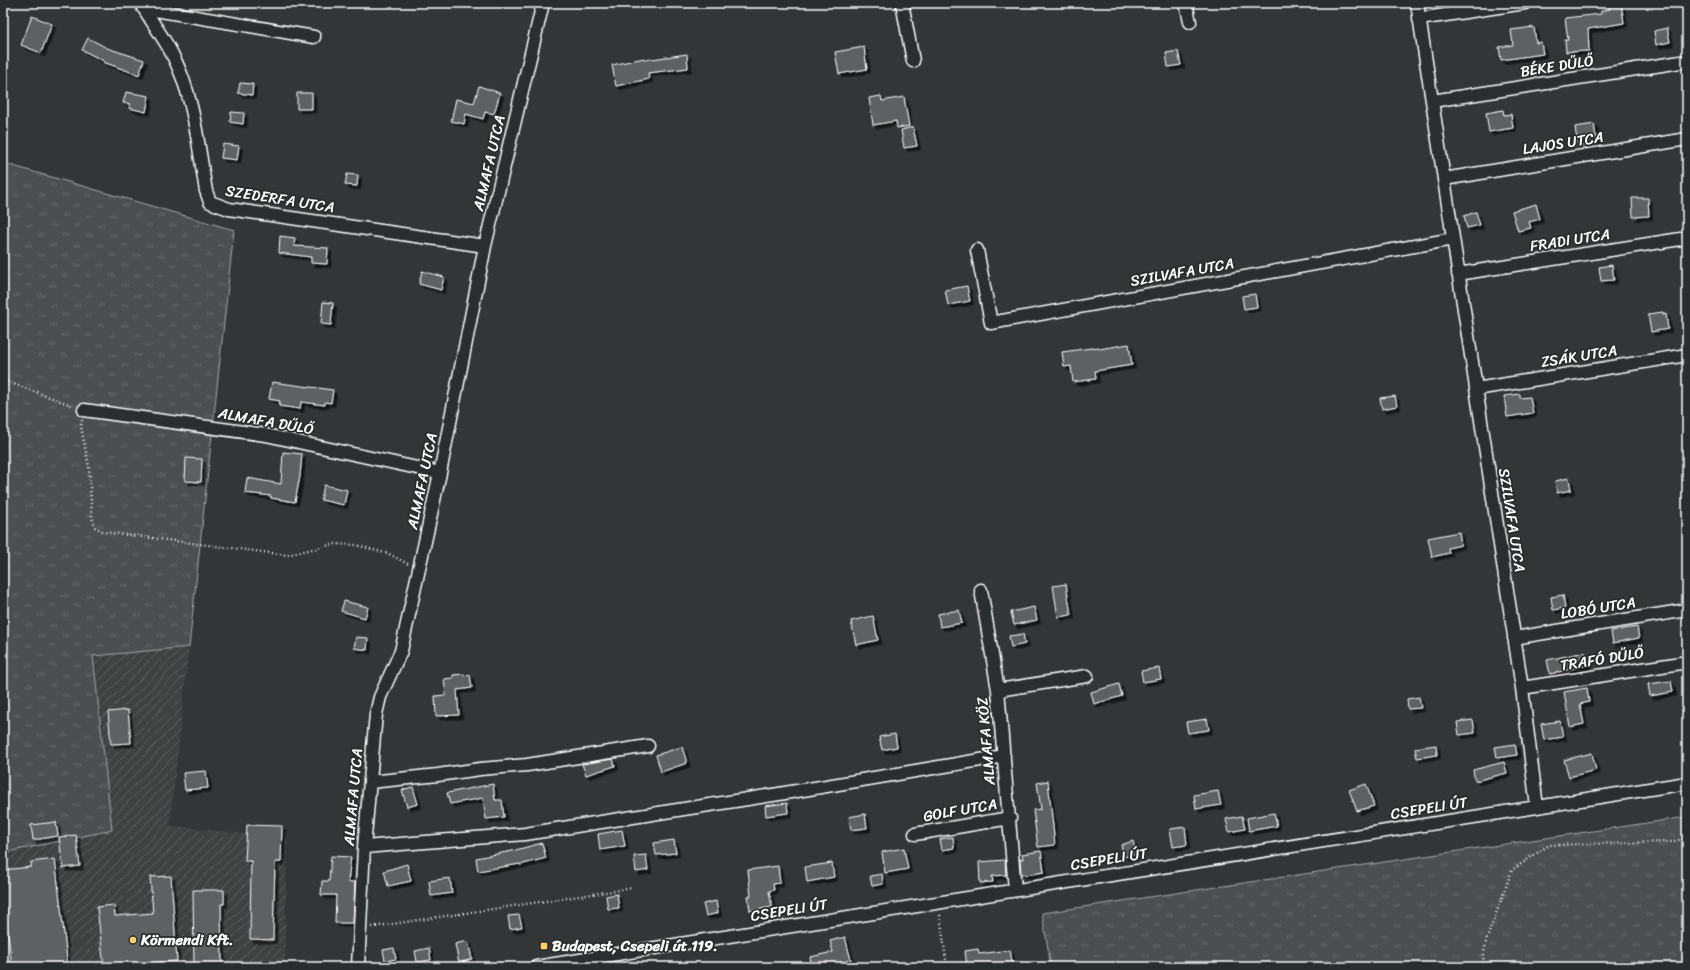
<svg xmlns="http://www.w3.org/2000/svg" width="1690" height="970" font-family="Sriracha,sans-serif">
<defs>
<pattern id="industrial-furrows" width="10" height="10" patternUnits="userSpaceOnUse"><rect width="10" height="10" fill="#404243"/><path d="M-1 1l2-2M0 10L10 0M9 11l2-2" fill="none" stroke="#5d5e5f"/></pattern>
<pattern id="grass-tufts" width="24" height="20" patternUnits="userSpaceOnUse"><rect width="24" height="20" fill="#4c4f50"/><path d="M3 7l-1-3M5 7V3M7 7l1-3M15 17l-1-3M17 17v-4M19 17l1-3" fill="none" stroke="#67696a"/></pattern>
<filter id="shadow"><feDropShadow dx="3.5" dy="3.5" stdDeviation="0" flood-color="#0009"/></filter>
</defs>
<rect width="100%" height="100%" fill="#333536"/>
<filter id="ink" filterUnits="userSpaceOnUse"><feTurbulence type="fractalNoise" baseFrequency=".025" numOctaves="2"/><feDisplacementMap in="SourceGraphic" scale="8" xChannelSelector="R" yChannelSelector="G"/><feConvolveMatrix kernelMatrix="1 2 1 2 8 2 1 2 1" color-interpolation-filters="sRGB"/></filter>
<g filter="url(#ink)">
<path fill="url(#industrial-furrows)" d="M189 647 170 825 287 839 285 967H4L3 853 112 830 93 656Z"/>
<path fill="url(#grass-tufts)" stroke="#a6a7a8" d="M3 163 234 230 189 647 93 656 112 830 3 853Z
M1687 817V967H1051L1042 913Z"/>
<path fill="#5f6162" stroke="#fff" filter="url(#shadow)" d="M1608 3H1621L1624 23 1588 29 1589 51 1566 52 1565 40H1568L1565 18 1601 14V11L1610 9Z
M32 16 52 24 41 53 21 45Z
M1534 27 1536 43 1541 42 1543 54 1501 60 1499 47 1513 45 1511 30Z
M1667 28 1670 42 1656 45 1654 31Z
M88 38 107 48 144 60 139 75 103 62 104 61 82 50Z
M864 47 867 69 839 74 835 52Z
M1178 51 1181 65 1168 67 1166 53Z
M687 54 688 68 648 73 649 79 616 86 612 65 644 58 645 60Z
M240 83 253 84 252 95 238 93Z
M479 86 500 93 494 114 485 112 483 119 466 114 464 124 451 121 456 99 474 103Z
M126 92 149 96 146 112 129 108 130 104 123 103Z
M297 93H312V109H297Z
M881 96 882 101 904 97 909 126 897 128 896 121 873 125 869 98Z
M1503 110 1504 115 1511 114 1513 128 1489 132 1486 113Z
M231 112 244 113 243 124 230 122Z
M1594 124 1597 144 1578 147 1575 127Z
M913 127 917 146 904 148 901 130Z
M223 144 239 146 237 160 221 158Z
M347 174 358 175 357 186 345 185Z
M1632 198H1648L1649 216 1633 217Z
M1536 204 1540 219 1529 222 1531 228 1518 231 1512 211Z
M1476 212 1480 225 1467 228 1464 216Z
M280 236 295 238 294 246 328 248 327 264 311 263V257L279 253Z
M1612 265 1614 280 1601 281 1599 267Z
M422 271 444 277 441 290 419 284Z
M967 286 970 301 948 305 945 290Z
M1255 294 1257 307 1244 309 1242 296Z
M323 302 333 303 331 325 321 324Z
M1663 312V315L1666 314 1668 329 1651 332 1648 314Z
M1129 344 1132 365 1095 371 1096 379 1073 382 1071 366 1064 367 1062 352 1099 347V349Z
M272 382 333 390 331 403 325 402V405L301 402 300 409 279 406 280 401 269 399Z
M1520 394V398L1530 397 1533 413 1507 417 1504 396Z
M1395 396 1397 406 1382 409 1380 398Z
M283 452 302 454 300 476 295 502 271 498V496L245 493 247 478 281 484Z
M186 458 202 459 201 482 185 481Z
M1569 478 1571 490 1557 493 1555 481Z
M324 485 347 490 344 505 321 500Z
M1459 532 1461 545 1448 548 1449 553 1432 557 1428 538Z
M1066 584 1071 615 1058 617 1053 586Z
M1563 595 1565 608 1553 610 1551 597Z
M344 601 368 607 365 618 341 611Z
M1034 607 1037 620 1014 625 1011 612Z
M959 610 962 623 940 627 938 614Z
M873 616 878 640 856 645 851 621Z
M1637 627 1639 638 1613 643 1611 631Z
M1023 634 1025 644 1011 647 1009 636Z
M356 637 368 638 367 650 354 648Z
M1585 652 1588 665 1550 674 1547 660Z
M1159 668 1161 679 1143 682 1141 671Z
M464 674V676L470 675 472 688 457 690 459 715 436 716 435 696 446 695 444 679 453 678V675Z
M1671 681 1673 692 1650 696 1648 684Z
M1119 684 1122 696 1094 704 1091 692Z
M1587 688 1589 702 1580 704 1584 724 1570 727 1564 692Z
M991 697 993 716 981 717 979 698Z
M1419 697 1421 708 1408 709 1407 699Z
M128 710 131 743 111 744 108 712Z
M1207 719 1209 730 1188 733 1186 722Z
M1473 720 1475 733 1459 735 1457 722Z
M1560 721 1563 737 1544 740 1541 724Z
M895 734 897 747 882 750 879 737Z
M1515 744 1517 755 1497 758 1495 747Z
M1436 745 1437 755 1417 758 1415 748Z
M682 747 687 763 661 772 656 755Z
M1592 753 1596 770 1569 777 1564 760Z
M613 759 615 766 586 775 582 764Z
M1504 762 1507 773 1475 781 1473 770Z
M206 771 208 788 185 790 183 773Z
M1048 781 1055 845 1038 847 1033 810 1041 809 1037 783Z
M493 784 495 800H502L504 817 486 819 483 798 450 804 447 793Z
M1366 784 1374 806 1357 811 1349 790Z
M413 787 418 804 407 807 402 790Z
M1218 791 1221 805 1196 809 1194 795Z
M787 803 788 813 766 816 765 806Z
M1274 813 1277 826 1249 831 1247 818Z
M865 814 867 828 851 830 849 817Z
M1242 816 1245 829 1229 832 1226 819Z
M56 822 58 836 33 840 31 825Z
M247 825 282 826 281 862H275L273 940 250 939 251 861H245Z
M1185 827 1187 845 1173 847 1170 829Z
M622 830 625 846 600 850 598 834Z
M76 835 80 866 63 868 59 837Z
M953 837 954 848 942 850 940 839Z
M674 840 676 853 656 855 654 843Z
M1133 841 1136 854 1124 857 1121 845Z
M542 843 546 858 520 865V864L478 871 476 858 512 851Z
M904 848 908 869 885 873 882 852Z
M1041 851 1044 872 1026 875 1025 874H1021L1020 859H1023L1022 854Z
M646 855 648 870 636 872 634 856Z
M331 856 351 857 348 882H355L353 923H335L336 895H321L322 881H329Z
M55 859 68 967H12L3 894V870L31 867V862Z
M1005 860 1006 875 992 876 993 882 980 883 979 862Z
M832 863 834 877 807 882 805 867Z
M407 864 411 881 388 886 384 871Z
M778 866 780 883 773 884 774 890 769 891 772 907 750 911 748 896H751L748 870Z
M882 874 883 884 872 886 870 876Z
M171 876 177 961 145 963V964L120 967H104L97 907 114 905 115 916 153 913 150 877Z
M450 878 452 893 431 896 429 881Z
M193 890H224V904H221L222 966H194Z
M617 894 619 908 608 909 606 896Z
M716 901 718 913 706 916 703 904Z
M519 915 522 927 510 929 508 916Z
M845 937 851 960 821 967H812L810 957 833 952 830 941Z
M468 941 472 959 459 963 455 944Z
M394 948 396 959 385 961 383 950Z
M429 948 431 960 417 962 415 951Z
M978 949 979 954 1010 950 1013 967H967L965 951Z"/>
<g fill="none" stroke-linecap="round" stroke-linejoin="round">
<g stroke="#fff" stroke-width="15">
<path id="street" d="M141 3C150 20 162 35 171 52 194 94 198 145 206 191L210 202 229 209 485 246
M902 3 913 61
M1186 3 1190 22
M1417 3 1522 688 1537 807
M143 8 314 37
M1419 19 1525 3
M1432 101 1687 61
M1444 179 1687 139
M977 250 991 323 1453 239
M1458 274 1687 238
M1476 389 1687 355
M84 410 266 435 440 473
M981 590 998 690 1015 890
M1514 638 1687 610
M1522 688 1687 662
M998 690 1087 676
M370 782 438 775 480 769 527 765 648 746
M915 834 1010 818
M364 847 525 834 779 794 1004 756
M358 967 364 847 376 714 380 697 401 651 440 473 485 246 543 3
M536 967 1687 783"/>
</g>
<path stroke="#fff" stroke-width="2.5" stroke-dasharray="1 3" stroke-linecap="butt" d="M3 380 74 406
M82 420 81 427 89 467 92 517 95 527 104 532 287 555 334 544 356 545 389 554 408 564
M940 915 947 967
M372 927 633 888
M1482 967 1486 941 1512 870 1549 845 1670 842 1687 838"/>
<use href="#street" stroke="#2a2d2e" stroke-width="12"/>
</g>
</g>
<g fill="#ffd166" stroke="#2a2d2e" stroke-width="1.5">
<circle cx="133" cy="940" r="4"/>
<rect x="540" y="942" width="8" height="8" rx="2"/>
</g>
<g text-anchor="middle" stroke-width="3.5" stroke-linejoin="round" paint-order="stroke">
<g font-size="15" fill="#fff" stroke="#2a2d2e">
<text transform="translate(1557 66) rotate(-9)" y="5">BÉKE DŰLŐ</text>
<text transform="translate(1563 143) rotate(-9)" y="5">LAJOS UTCA</text>
<text transform="translate(489 163) rotate(-77)" y="5">ALMAFA UTCA</text>
<text transform="translate(280 199) rotate(9)" y="5">SZEDERFA UTCA</text>
<text transform="translate(1570 240) rotate(-9)" y="5">FRADI UTCA</text>
<text transform="translate(1182 272) rotate(-10)" y="5">SZILVAFA UTCA</text>
<text transform="translate(1579 356) rotate(-9)" y="5">ZSÁK UTCA</text>
<text transform="translate(266 421) rotate(10)" y="5">ALMAFA DŰLŐ</text>
<text transform="translate(422 481) rotate(-78)" y="5">ALMAFA UTCA</text>
<text transform="translate(1512 520) rotate(81)" y="5">SZILVAFA UTCA</text>
<text transform="translate(1598 608) rotate(-9)" y="5">LOBÓ UTCA</text>
<text transform="translate(1602 659) rotate(-9)" y="5">TRAFÓ DŰLŐ</text>
<text transform="translate(986 741) rotate(-95)" y="5">ALMAFA KÖZ</text>
<text transform="translate(353 797) rotate(-85)" y="5">ALMAFA UTCA</text>
<text transform="translate(1429 808) rotate(-9)" y="5">CSEPELI ÚT</text>
<text transform="translate(960 810) rotate(-10)" y="5">GOLF UTCA</text>
<text transform="translate(1109 859) rotate(-9)" y="5">CSEPELI ÚT</text>
<text transform="translate(789 910) rotate(-9)" y="5">CSEPELI ÚT</text>
</g>
<g font-size="15" font-weight="bold" fill="#fff" stroke="#2a2d2e" text-anchor="start">
<text x="141" y="945">Körmendi Kft.</text>
<text x="552" y="951">Budapest, Csepeli út 119.</text>
</g>
</g>
<rect width="1690" height="970" fill="none" stroke="#2a2d2e" stroke-width="16"/>
<rect x="8" y="8" width="1674" height="954" fill="none" stroke="#fff" stroke-width="1.5" filter="url(#ink)"/>
</svg>
